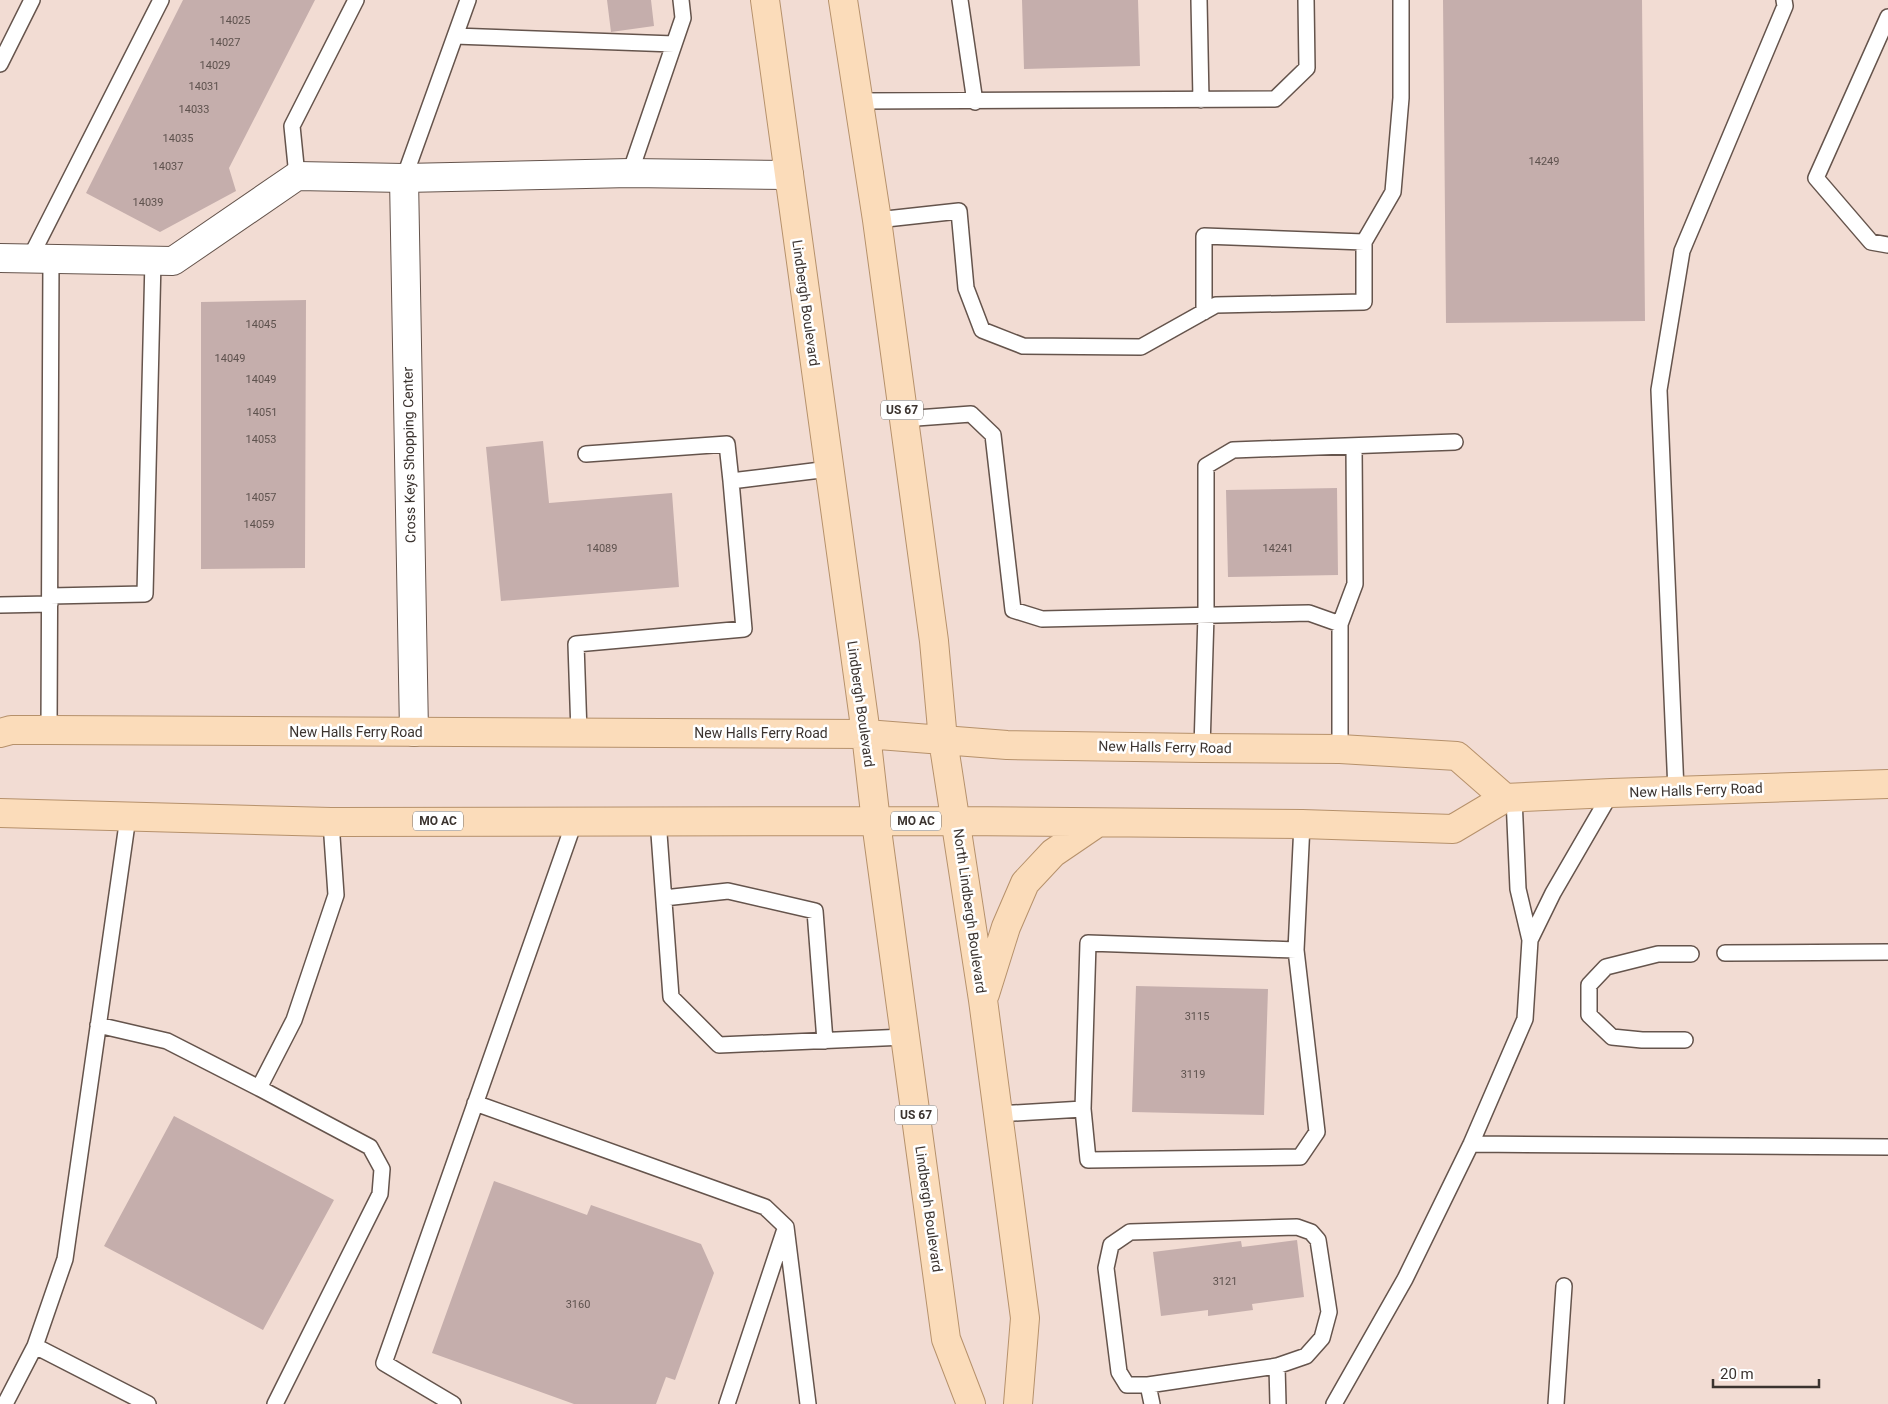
<svg xmlns="http://www.w3.org/2000/svg" width="1888" height="1404" font-family="Roboto,sans-serif">
<rect width="100%" height="100%" fill="#f2dcd3"/>
<path fill="#c5aeac" d="M183 0H315L229 168 236 191 160 232 86 193Z
M607 0H651L654 26 611 32Z
M1022 0H1138L1140 66 1024 69Z
M1443 0H1642L1645 321 1446 323Z
M306 300 305 568 201 569V302Z
M543 441 549 503 672 493 679 587 501 601 486 447Z
M1337 488 1338 575 1228 577 1226 490Z
M1136 986 1268 989 1264 1115 1132 1112Z
M174 1116 334 1200 263 1330 104 1246Z
M494 1181 587 1215 591 1205 701 1244 714 1273 675 1380 666 1377 656 1404H574L432 1353Z
M1297 1240 1304 1297 1252 1304 1253 1310 1208 1316V1310L1161 1316 1153 1252 1241 1241 1242 1247Z"/>
<g fill="none" stroke-linecap="round" stroke-linejoin="round">
<g stroke="#65544c" stroke-width="18">
<path id="service" d="M960 0 975 102
M1199 0 1201 100
M1888 17 1816 178 1871 242 1888 245
M455 36 674 44
M0 64 32 0
M859 101 1275 99 1307 68 1306 0
M630 173 683 18 681 0
M297 176 292 126 356 0
M404 178 468 0
M877 220 959 211 966 288 982 330 1023 346 1141 347 1216 305 1364 302V242L1393 192 1401 98V0
M30 258 161 0
M1204 312V236L1364 242
M903 419 971 414 993 435 1013 610 1042 619 1309 613 1340 624V749
M586 454 727 444 731 481
M50 596 145 594 153 260
M0 605 50 604
M1340 624 1355 584 1354 446
M49 730 51 258
M579 733 576 644 744 629 731 481 829 469
M1202 748 1206 615V466L1233 450 1455 442
M1676 791 1659 390 1682 251 1785 6 1784 0
M658 820 671 997 719 1045 905 1037
M664 898 728 891 815 911 825 1041
M1530 940 1553 893 1611 793
M1725 953 1888 952
M98 1025 167 1041 259 1088
M1685 1040H1642L1612 1037 1589 1015V985L1606 967 1658 954H1691
M475 1103 765 1207 786 1227 808 1404
M1083 1109 1088 1160 1300 1157 1317 1132 1296 950
M997 1114 1083 1109 1088 943 1296 950 1302 824
M1471 1144 1888 1147
M35 1346 148 1404
M1148 1385H1127L1119 1372 1106 1268 1111 1245 1130 1232 1297 1227 1311 1232 1318 1240 1329 1312 1322 1338 1306 1356 1277 1366
M5 1404 35 1346 65 1259 128 817
M275 1404 380 1194 382 1169 370 1147 259 1088 294 1020 336 895 331 822
M453 1404 384 1363 575 820
M727 1404 784 1232
M1152 1404 1148 1385 1277 1366 1278 1404
M1334 1404 1405 1279 1471 1144 1525 1019 1530 940 1518 889 1514 798
M1556 1404 1564 1286"/>
</g>
<g stroke="#65544c" stroke-width="30">
<path id="minor" d="M404 178 414 732
M0 258 173 261 297 176 404 178 630 173 789 175"/>
</g>
<g stroke="#b6916b" stroke-width="30">
<path id="primary" d="M765 0 866 734 876 822 946 1339 971 1404
M843 0 877 220 934 641 943 740 983 1000 1025 1318 1018 1404
M0 733 11 730H49L866 734 1007 745 1202 748 1340 749 1457 756 1505 798
M0 813 331 822 957 821 1302 824 1453 829 1505 798 1611 793 1888 784
M985 994 1006 927 1025 883 1053 853 1097 823"/>
</g>
<use href="#service" stroke="#fff" stroke-width="15"/>
<use href="#minor" stroke="#fff" stroke-width="28"/>
<use href="#primary" stroke="#fbdcba" stroke-width="28"/>
</g>
<g text-anchor="middle" stroke-width="5" stroke-linejoin="round" paint-order="stroke">
<g font-size="11" fill="#5e524e">
<text x="235" y="24">14025</text>
<text x="225" y="46">14027</text>
<text x="215" y="69">14029</text>
<text x="204" y="90">14031</text>
<text x="194" y="113">14033</text>
<text x="178" y="142">14035</text>
<text x="1544" y="165">14249</text>
<text x="168" y="170">14037</text>
<text x="148" y="206">14039</text>
<text x="261" y="328">14045</text>
<text x="230" y="362">14049</text>
<text x="261" y="383">14049</text>
<text x="262" y="416">14051</text>
<text x="261" y="443">14053</text>
<text x="261" y="501">14057</text>
<text x="259" y="528">14059</text>
<text x="602" y="552">14089</text>
<text x="1278" y="552">14241</text>
<text x="1197" y="1020">3115</text>
<text x="1193" y="1078">3119</text>
<text x="1225" y="1285">3121</text>
<text x="578" y="1308">3160</text>
</g>
<g fill="#fff" stroke="#76706d" stroke-width="1">
<rect x="881" y="400.5" width="42" height="19" rx="4"/>
<rect x="413" y="811.5" width="50" height="19" rx="4"/>
<rect x="891" y="811.5" width="50" height="19" rx="4"/>
<rect x="895" y="1105.5" width="42" height="19" rx="4"/>
</g>
<g font-size="12" font-weight="bold" fill="#3b332f">
<text x="902" y="414">US 67</text>
<text x="438" y="825">MO AC</text>
<text x="916" y="825">MO AC</text>
<text x="916" y="1119">US 67</text>
</g>
<g font-size="14" fill="#3b332f" stroke="#fff">
<text transform="translate(806 303) rotate(82)" y="5">Lindbergh Boulevard</text>
<text transform="translate(409 455) rotate(-91)" y="5">Cross Keys Shopping Center</text>
<text transform="translate(861 704) rotate(82)" y="5">Lindbergh Boulevard</text>
<text x="356" y="737">New Halls Ferry Road</text>
<text x="761" y="738">New Halls Ferry Road</text>
<text transform="translate(1165 747) rotate(1)" y="5">New Halls Ferry Road</text>
<text transform="translate(1696 790) rotate(-2)" y="5">New Halls Ferry Road</text>
<text transform="translate(970 911) rotate(82)" y="5">North Lindbergh Boulevard</text>
<text transform="translate(929 1209) rotate(82)" y="5">Lindbergh Boulevard</text>
</g>
</g>
<path d="M1713 1379v8h106v-8" fill="none" stroke="#3b332f" stroke-width="2.5"/>
<text x="1720" y="1379" font-size="15" fill="#3b332f" stroke="#ffffff" stroke-width="4" paint-order="stroke">20 m</text>
</svg>
